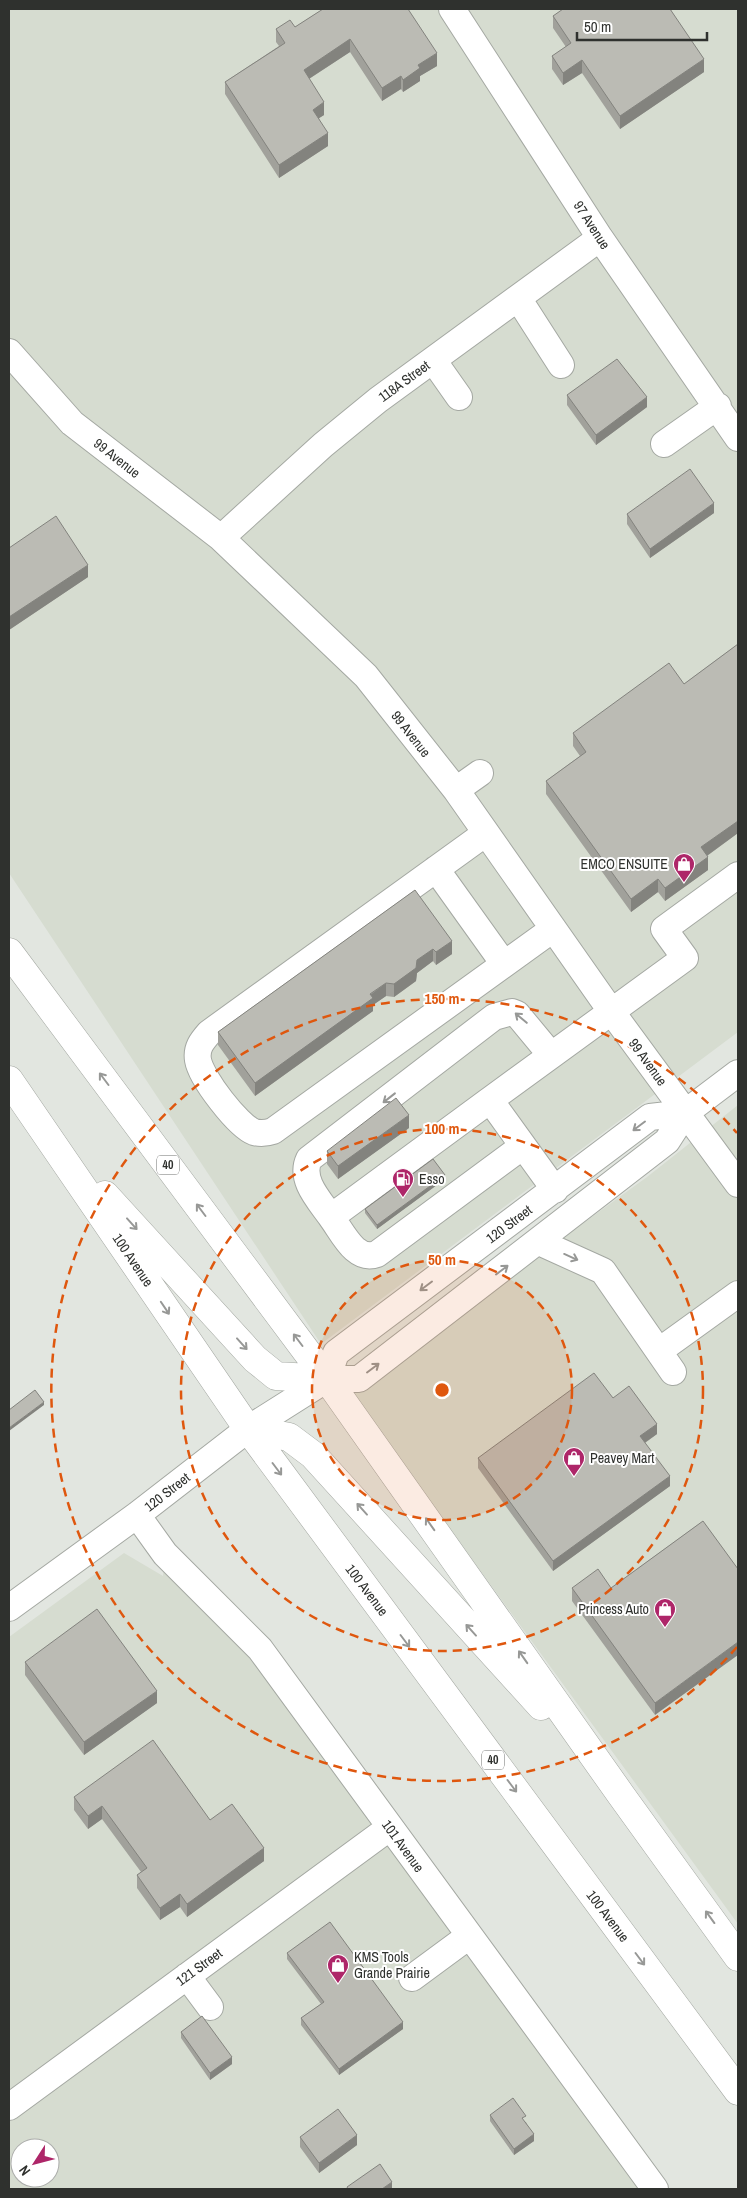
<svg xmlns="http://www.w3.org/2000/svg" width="747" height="2198" font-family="'Archivo Narrow',sans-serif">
<rect width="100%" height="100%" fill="#e2e6e0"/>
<path fill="#d6dcd0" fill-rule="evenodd" d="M9 9H738V1032L321 1344 9 873Z
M738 1105V1924L350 1392 647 1177Z
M124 1553 163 1576 165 1554 260 1649 655 2189H9V1637ZM20 2148H50V2178H20Z"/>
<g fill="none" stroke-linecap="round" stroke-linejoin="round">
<g stroke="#a4a8a2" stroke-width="28">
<path id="minor" d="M452 9 600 238 738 438
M518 298 561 365
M9 352 72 423 221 538 366 676 456 790 611 1011 738 1184
M433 360 459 397
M664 444 718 406
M221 538 323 445 378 400 600 238
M456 790 480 773
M486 833 209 1033C202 1041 196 1048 198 1060 201 1078 238 1126 254 1132 261 1134 267 1133 273 1131L553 929
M436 869 504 964
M490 1100 331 1217C343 1233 355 1262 377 1254L523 1146
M555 1190 490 1100 685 958 664 929 738 875
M331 1217C320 1201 299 1180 309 1159L494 1017 512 1012 517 1014 551 1055
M539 1242 603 1271 673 1372
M659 1351 738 1294
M327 1379 336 1353 650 1117 685 1113
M137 1515 165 1554 260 1649 655 2189
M9 1608 137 1515 248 1429 327 1379H359L667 1141 685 1113 738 1073
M187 1976 210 2007
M412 1978 469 1936
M9 2107 389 1828"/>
</g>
<g stroke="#a4a8a2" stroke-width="29">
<path id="major" d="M9 952 327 1379 621 1795 738 1957
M9 1080 248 1429 738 2091
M105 1195 255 1359 276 1376 327 1379
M248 1429 289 1437 313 1455 541 1706"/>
</g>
<use href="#minor" stroke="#fff" stroke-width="26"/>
<use href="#major" stroke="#fff" stroke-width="28"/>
</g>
<path fill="#a1a19b" d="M323 9 437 66 420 76V81L403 92 401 89 382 101 350 52 309 79 324 115 319 118 328 146 279 178 225 94V82L279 46 276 42V29L295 27Z
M563 9H674L671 10 704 72 620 129 582 73 563 85 552 69V56L566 47 553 28V16Z
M567 395 647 407 596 445 567 405Z
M714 513 650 558 627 524V514Z
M9 548 88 577 9 630Z
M738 644V833L707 856 708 870 665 901 658 892 631 912 546 794V781L580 756 573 746V733L684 684Z
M415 890 452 954 436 965 433 961 417 973 416 981 394 997 386 996 373 1005V1011L255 1096 218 1045V1032Z
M409 1128 338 1179 327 1164V1151Z
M445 1179 377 1229 365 1213V1209Z
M613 1398 657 1434 645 1443 670 1486 553 1571 478 1468V1458Z
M703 1521 655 1715 572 1601V1588H611Z
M25 1662 157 1703 84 1755 25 1675Z
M74 1797 210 1820 264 1861 187 1917 180 1907 160 1920 137 1888V1875L141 1872 102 1819 88 1829 74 1810Z
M287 1953 403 2029 339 2075 301 2025V2018L321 2004 287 1959Z
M181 2032 232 2064 210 2080 181 2038Z
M490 2115 526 2122 534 2141 514 2155 490 2121Z
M300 2137 357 2145 319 2173 300 2147Z"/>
<path fill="#83837e" d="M350 39V52L304 82V70Z
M437 53V66L420 76V81L403 92V80L418 65Z
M704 59V72L620 129V116Z
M582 60V73L563 85V73Z
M401 76V89L382 101V88Z
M324 102V115L313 122V110Z
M328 133V146L279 178V165Z
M647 397V407L596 445V435Z
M714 503V513L650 558V549Z
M88 565V577L9 630V617Z
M738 821V833L701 860V847Z
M708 857V870L665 901V888Z
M658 879V892L631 912V899Z
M452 941V954L436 965V952Z
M433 949V961L417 973 416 981 394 997V984L417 960Z
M386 983V996L373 1005V1011L255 1096V1083Z
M409 1115V1128L338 1179V1166Z
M445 1175V1179L377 1229V1225Z
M44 1402V1405L9 1431V1428Z
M657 1424V1434L640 1446V1436Z
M670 1476V1486L553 1571V1561Z
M738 1642V1655L655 1715V1703Z
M157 1691V1703L84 1755V1742Z
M102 1806V1819L88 1829V1816Z
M264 1848V1861L187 1917V1904Z
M180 1894V1907L160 1920V1908Z
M403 2022V2029L339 2075V2069Z
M232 2057V2064L210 2080V2073Z
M534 2134V2141L514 2155V2149Z
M357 2135V2145L319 2173V2163Z
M392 2182V2189H382Z"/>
<path fill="#bbbbb4" stroke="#83837e" d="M323 9H408L437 53 418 65 420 68 403 80 401 76 382 88 350 39 304 70 324 102 313 110 328 133 279 165 225 82 285 43 276 29 290 20 295 27Z
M563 9H670L704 59 620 116 582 60 563 73 552 56 571 43 553 16Z
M617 359 647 397 596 435 567 395Z
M690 469 714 503 650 549 627 514Z
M56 516 88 565 9 617V548Z
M738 644V821L701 847 708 857 665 888 658 879 631 899 546 781 586 752 573 733 669 663 684 684Z
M415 890 452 941 436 952 433 949 417 960 416 968 394 984 386 983 370 994 373 998 255 1083 218 1032Z
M396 1098 409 1115 338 1166 327 1151Z
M433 1159 445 1175 377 1225 365 1209Z
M594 1373 613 1398 629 1386 657 1424 640 1436 670 1476 553 1561 478 1458Z
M35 1390 44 1402 9 1428V1410Z
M703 1521 738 1569V1642L655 1703 572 1588 598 1569 611 1588Z
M97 1609 157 1691 84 1742 25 1662Z
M153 1740 210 1820 232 1804 264 1848 187 1904 180 1894 160 1908 137 1875 147 1868 102 1806 88 1816 74 1797Z
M330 1922 403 2022 339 2069 301 2018 324 2002 287 1953Z
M202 2016 232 2057 210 2073 181 2032Z
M513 2098 526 2116 522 2118 534 2134 514 2149 490 2115Z
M338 2109 357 2135 319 2163 300 2137Z
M380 2164 392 2182 382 2189H348L347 2187Z"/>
<defs><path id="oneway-shaft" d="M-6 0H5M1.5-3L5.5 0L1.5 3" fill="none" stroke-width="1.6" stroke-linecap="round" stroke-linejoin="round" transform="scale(1.25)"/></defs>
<g stroke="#979896">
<use href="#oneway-shaft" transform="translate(521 1018) rotate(-140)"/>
<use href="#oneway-shaft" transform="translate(104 1079) rotate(-127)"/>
<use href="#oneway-shaft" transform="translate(389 1098) rotate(142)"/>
<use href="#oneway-shaft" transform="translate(639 1126) rotate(143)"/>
<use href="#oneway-shaft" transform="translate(201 1210) rotate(-127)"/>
<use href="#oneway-shaft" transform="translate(132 1224) rotate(48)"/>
<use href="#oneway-shaft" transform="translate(571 1257) rotate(24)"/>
<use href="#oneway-shaft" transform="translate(502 1270) rotate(-37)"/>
<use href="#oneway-shaft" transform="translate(426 1286) rotate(143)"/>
<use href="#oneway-shaft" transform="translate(165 1308) rotate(56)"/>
<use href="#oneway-shaft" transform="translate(298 1340) rotate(-127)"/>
<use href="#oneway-shaft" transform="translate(242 1344) rotate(48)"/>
<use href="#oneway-shaft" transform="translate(373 1368) rotate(-37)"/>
<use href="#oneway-shaft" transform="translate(277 1469) rotate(53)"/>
<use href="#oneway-shaft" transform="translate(362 1509) rotate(-132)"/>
<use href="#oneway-shaft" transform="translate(430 1524) rotate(-125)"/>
<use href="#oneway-shaft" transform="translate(471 1630) rotate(-132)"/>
<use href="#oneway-shaft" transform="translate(405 1641) rotate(53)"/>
<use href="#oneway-shaft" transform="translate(523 1657) rotate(-125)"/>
<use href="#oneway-shaft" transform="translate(512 1786) rotate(53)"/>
<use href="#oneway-shaft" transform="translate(710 1917) rotate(-126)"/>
<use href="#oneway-shaft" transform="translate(640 1959) rotate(53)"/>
</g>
<circle cx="442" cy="1390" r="130" fill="#df570e" fill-opacity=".12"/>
<g fill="none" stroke="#df570e" stroke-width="2.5" stroke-dasharray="9 6">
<circle cx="442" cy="1390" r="130"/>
<circle cx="442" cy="1390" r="261"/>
<path d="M737 1647A391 391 0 1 1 737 1133"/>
</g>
<defs>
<g id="shop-pin" transform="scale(1.125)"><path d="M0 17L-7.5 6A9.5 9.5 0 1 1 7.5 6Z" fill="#ae2669" stroke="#fff"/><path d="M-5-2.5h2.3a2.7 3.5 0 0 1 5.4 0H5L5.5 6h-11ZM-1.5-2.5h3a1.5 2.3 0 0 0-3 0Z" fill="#fff"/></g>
<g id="fuel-pin" transform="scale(1.125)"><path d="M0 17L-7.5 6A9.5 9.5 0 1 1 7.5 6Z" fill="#ae2669" stroke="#fff"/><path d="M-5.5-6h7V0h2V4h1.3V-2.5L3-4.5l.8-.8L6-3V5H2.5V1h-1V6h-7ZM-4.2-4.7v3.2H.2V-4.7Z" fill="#fff"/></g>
</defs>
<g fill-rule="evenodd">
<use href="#shop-pin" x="684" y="864"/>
<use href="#fuel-pin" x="403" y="1179"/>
<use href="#shop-pin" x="574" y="1458"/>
<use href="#shop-pin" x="665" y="1609"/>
<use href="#shop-pin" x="338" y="1965"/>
</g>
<g text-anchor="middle" stroke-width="4" stroke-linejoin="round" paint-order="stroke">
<g fill="#fff" stroke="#6d6f6d" stroke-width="1">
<rect x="157" y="1155.5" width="22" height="19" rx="4"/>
<rect x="482" y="1750.5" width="22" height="19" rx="4"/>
</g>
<g font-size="12" font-weight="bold" fill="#2f312e">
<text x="168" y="1169">40</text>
<text x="493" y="1764">40</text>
</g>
<g font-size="14" fill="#2f312e" stroke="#fff">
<text transform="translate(592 225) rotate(57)" y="5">97 Avenue</text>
<text transform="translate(404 381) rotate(-36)" y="5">118A Street</text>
<text transform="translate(117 458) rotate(38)" y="5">99 Avenue</text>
<text transform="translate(411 734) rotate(52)" y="5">99 Avenue</text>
<text transform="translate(648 1062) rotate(54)" y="5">99 Avenue</text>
<text transform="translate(509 1224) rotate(-37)" y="5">120 Street</text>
<text transform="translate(133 1260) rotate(56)" y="5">100 Avenue</text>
<text transform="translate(167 1492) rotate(-38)" y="5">120 Street</text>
<text transform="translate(367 1590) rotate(53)" y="5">100 Avenue</text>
<text transform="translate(403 1846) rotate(54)" y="5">101 Avenue</text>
<text transform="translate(608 1916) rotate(53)" y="5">100 Avenue</text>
<text transform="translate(199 1967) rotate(-36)" y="5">121 Street</text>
</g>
<g font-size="14" fill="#2f312e" stroke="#fff" text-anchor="start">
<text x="668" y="869" text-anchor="end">EMCO ENSUITE</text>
<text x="419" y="1184">Esso</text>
<text x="590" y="1463">Peavey Mart</text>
<text x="649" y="1614" text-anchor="end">Princess Auto</text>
<text x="354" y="1962">KMS Tools<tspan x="354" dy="16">Grande Prairie</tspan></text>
</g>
</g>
<circle cx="442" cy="1390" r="8" fill="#df570e" stroke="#fff" stroke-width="2.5"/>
<g font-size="15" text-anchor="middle" font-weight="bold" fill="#df570e" stroke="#fff" stroke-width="4" stroke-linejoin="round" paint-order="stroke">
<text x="442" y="1004">150 m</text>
<text x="442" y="1134">100 m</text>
<text x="442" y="1265">50 m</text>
</g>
<rect width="747" height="2198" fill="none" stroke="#2f312e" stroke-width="20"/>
<g transform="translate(35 2163) rotate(234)"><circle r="24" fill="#ffffff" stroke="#acadab"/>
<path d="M0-4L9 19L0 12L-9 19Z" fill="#ae2669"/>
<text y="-8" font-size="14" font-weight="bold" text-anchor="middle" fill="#2f312e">N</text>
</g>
<path d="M577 32v8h130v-8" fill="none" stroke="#2f312e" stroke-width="2.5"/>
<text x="584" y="32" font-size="15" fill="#2f312e" stroke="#ffffff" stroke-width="4" paint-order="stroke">50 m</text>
</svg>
